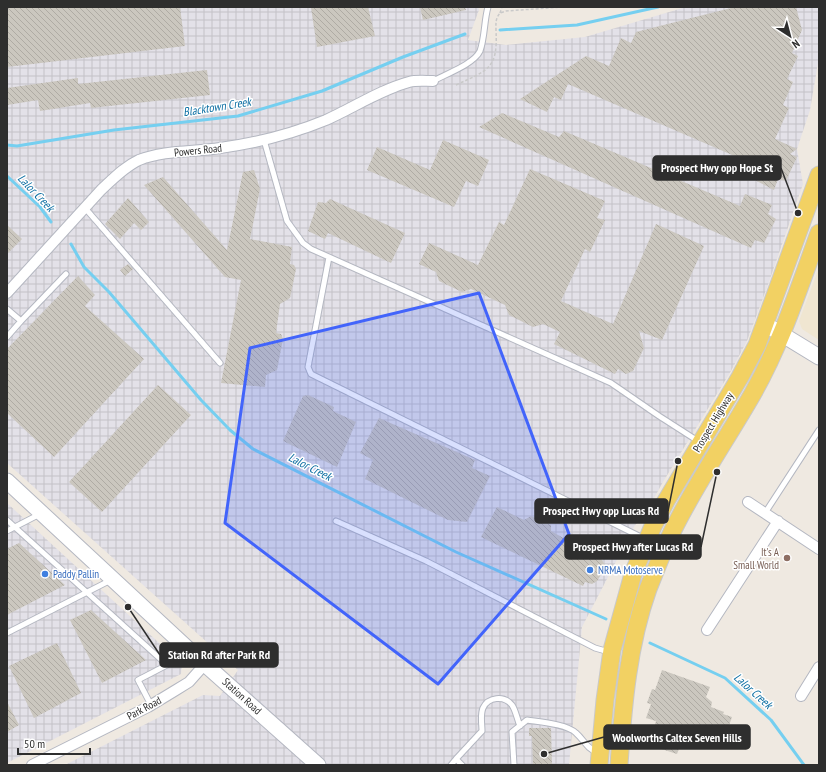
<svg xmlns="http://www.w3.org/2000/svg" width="826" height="772" font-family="'PT Sans Narrow',sans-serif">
<defs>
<pattern id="industrial-grid" width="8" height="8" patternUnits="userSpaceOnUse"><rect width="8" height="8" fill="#e3e1e8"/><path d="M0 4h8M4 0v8" fill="none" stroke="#c3c1c7"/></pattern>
<pattern id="building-back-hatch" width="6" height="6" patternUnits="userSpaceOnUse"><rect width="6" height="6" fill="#cbc7bf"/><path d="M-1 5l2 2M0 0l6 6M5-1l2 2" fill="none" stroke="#afaba4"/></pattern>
</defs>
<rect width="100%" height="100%" fill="#efe9e1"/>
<path fill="url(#industrial-grid)" d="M7 7H478L479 10 468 40 506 45 585 37 686 7H819V57L810 110 797 149 803 184 769 282 747 341 731 371 663 482 643 518 635 525 582 627 569 765H65L203 695 220 696 238 670 7 463Z
M7 503 182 664 181 674 7 763Z"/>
<path fill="#f0e6d1" d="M819 268V340L802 329 799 321Z"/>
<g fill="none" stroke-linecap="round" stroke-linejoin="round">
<path stroke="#75cff0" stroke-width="3" d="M500 30 577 25 658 7
M7 145 17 146 114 130 238 116 322 91 403 57 465 34
M7 176 40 207 51 222
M71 244 84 267 109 292 201 400 230 430 253 449 456 552 606 619
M650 643 725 678 771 720 804 765"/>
</g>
<path fill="url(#building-back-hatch)" d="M7 7H180L185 46 7 67Z
M315 7H368L375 36 317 47 311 8Z
M420 7H465L466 10 423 20Z
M735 7H796L802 30 792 53 798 56 787 79 793 82 783 105 789 108 775 139 797 149 790 154 797 157 786 181 778 179 774 190 747 176 753 164 568 84 561 100 554 97 547 112 520 99 586 56 609 66 621 38 631 43 636 32Z
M207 70 210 95 91 108 90 103 40 111 38 100 7 105V88L78 78V84Z
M502 113 559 137 564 131 740 206 745 194 772 205 768 214 776 219 764 243 755 240 751 248 479 127Z
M443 140 489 160 478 186 466 181 454 207 367 170 377 147 430 170Z
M530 169 605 201 597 218 605 220 590 252 585 249 561 301 613 324 656 224 704 246 662 340 639 331 644 348 633 371 626 374 618 369 615 374 554 344 560 332 543 324 533 327 509 315 505 305 471 289 462 292 439 281 436 272 419 264 429 243 478 265 499 222 504 225Z
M254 170 260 189 250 239 292 247 290 264 294 265 296 269 290 298 280 304 276 333 281 334 283 339 277 370 266 375 265 387 221 383 241 280 225 277 144 185 163 177 227 250 243 172Z
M128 198 149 222 141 230 134 223 120 239 105 224Z
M330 199 405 233 391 263 328 233 325 239 308 231 318 202 326 203Z
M7 225 22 239 7 254Z
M128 264 133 269 125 276 120 270Z
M78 276 95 295 85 306 144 359 54 457 7 413V349Z
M158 385 191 415 102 512 69 482Z
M308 395 334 407 333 411 356 422 337 467 283 441 303 396Z
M379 418 475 460 472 468 490 476 467 522 448 520 365 479 373 460 360 453Z
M497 507 524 520 531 516 551 525V531L602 560 606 567 597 581 592 584 585 582 583 586 481 537Z
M19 543 65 585 7 615V549Z
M91 610 146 660 102 683 70 620Z
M57 643 81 693 34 718 9 666Z
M662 670 710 687 706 697 712 702 711 707 724 712 723 714 732 717 721 748 684 735 677 754 649 745 656 721 646 718 651 704 647 703 652 689 655 690Z
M7 702 19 725 7 732Z
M529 728H551L552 765H533L532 736H529Z"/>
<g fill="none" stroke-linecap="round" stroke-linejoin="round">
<g stroke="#b4b7c1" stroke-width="7">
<path id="lane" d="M433 81C446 74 474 64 480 51 485 37 484 21 488 7
M264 140 287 221 303 243 311 249 611 383 659 416 698 441
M85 208 220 363
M329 257 308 367 311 374 645 539
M7 309 21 321 7 337
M21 321 66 274
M765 513 819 430
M7 520 167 665 138 680 151 705
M336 521 426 561 595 648 609 652
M7 531 40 514
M7 633 111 580
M456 759 482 731C482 724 480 715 483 708 488 697 504 695 512 705 516 711 517 719 520 726
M451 765 456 759 462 765
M514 765 512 732 527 720C540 722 567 724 576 733 584 740 587 749 597 752"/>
</g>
<g stroke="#b4b7c1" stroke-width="12">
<path id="street" d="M7 293 101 190C113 179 124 167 139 160 164 150 194 152 220 148 256 143 292 134 326 120 353 108 380 90 409 82 416 80 425 81 433 81
M748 502 819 549
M707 630 778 521
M801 696 819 667
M32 765 148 707 176 690 189 682 205 664"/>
</g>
<g stroke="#b4b7c1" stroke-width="17">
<path id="secondary" d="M765 324 819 357
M7 481 189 650 318 765"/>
</g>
<g stroke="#c9c9c9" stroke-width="19">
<path id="primary" d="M599 765 605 700 612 650 633 574 653 526 666 501 740 377 757 345 819 175
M619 765C623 706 628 645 648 589 656 569 664 548 674 528 697 482 726 440 752 395 781 344 799 288 819 233"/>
</g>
<path stroke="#c9c9c9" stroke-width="1.5" stroke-dasharray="3 2" stroke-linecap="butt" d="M500 13 502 7
M456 85C488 70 498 69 496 31 496 24 495 19 500 13L506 11 562 7"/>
<use href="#lane" stroke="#fff" stroke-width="5"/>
<use href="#street" stroke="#fff" stroke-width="10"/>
<use href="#secondary" stroke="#fff" stroke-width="15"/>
<use href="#primary" stroke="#f2d163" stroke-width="17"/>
</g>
<path fill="#4264fb" fill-opacity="0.2" stroke="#4264fb" stroke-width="3" stroke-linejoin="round" d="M479 293 569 534 438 684 225 523 250 348Z"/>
<circle fill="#8d6e63" stroke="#fff" stroke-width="1.5" cx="787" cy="558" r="4"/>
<g fill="#3f7fe0" stroke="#fff" stroke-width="1.5">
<circle cx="590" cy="570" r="4"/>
<circle cx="45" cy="574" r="4"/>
</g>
<g text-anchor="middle" stroke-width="3" stroke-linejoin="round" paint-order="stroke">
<g font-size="11" fill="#2e2e2e" stroke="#fff">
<text transform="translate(198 150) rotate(-6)" y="4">Powers Road</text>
<text transform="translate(713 422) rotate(-59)" y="4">Prospect Highway</text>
<text transform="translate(242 696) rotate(42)" y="4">Station Road</text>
<text transform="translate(144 708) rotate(-28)" y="4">Park Road</text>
</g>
<g font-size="11" fill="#785e54" stroke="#fff" text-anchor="end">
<text x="779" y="556">It's A<tspan x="779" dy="13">Small World</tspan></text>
</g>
<g font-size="11" fill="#366cbe" stroke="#fff" text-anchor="start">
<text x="598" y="574">NRMA Motoserve</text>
<text x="53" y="578">Paddy Pallin</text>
</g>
<g font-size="12" font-style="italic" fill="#0d6fa3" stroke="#fff">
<text transform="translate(217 107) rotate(-9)" y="4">Blacktown Creek</text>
<text transform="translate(36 193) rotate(46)" y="4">Lalor Creek</text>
<text transform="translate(310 467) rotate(27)" y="4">Lalor Creek</text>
<text transform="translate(753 691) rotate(42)" y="4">Lalor Creek</text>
</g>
</g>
<path fill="none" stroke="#2e2e2e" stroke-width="1.5" d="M798 213L781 168M678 461L668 511M717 472L701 547M128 607L160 655M544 754L604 737"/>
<g fill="#2e2e2e" stroke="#fff" stroke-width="1.5">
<circle cx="798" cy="213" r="4"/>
<circle cx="678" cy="461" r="4"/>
<circle cx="717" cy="472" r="4"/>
<circle cx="128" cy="607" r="4"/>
<circle cx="544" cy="754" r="4"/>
</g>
<g fill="#2e2e2e" stroke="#2e2e2e" stroke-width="1.5">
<rect x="653" y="156" width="128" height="24" rx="4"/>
<rect x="535" y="499" width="133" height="24" rx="4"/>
<rect x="565" y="535" width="136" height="24" rx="4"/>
<rect x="160" y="643" width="118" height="24" rx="4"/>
<rect x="604" y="725" width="146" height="24" rx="4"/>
</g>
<g font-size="12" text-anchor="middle" font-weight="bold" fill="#fff">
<text x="717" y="172">Prospect Hwy opp Hope St</text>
<text x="601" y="515">Prospect Hwy opp Lucas Rd</text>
<text x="633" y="551">Prospect Hwy after Lucas Rd</text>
<text x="219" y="659">Station Rd after Park Rd</text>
<text x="677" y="742">Woolworths Caltex Seven Hills</text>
</g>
<rect width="826" height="772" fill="none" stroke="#2e2e2e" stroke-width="16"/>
<g transform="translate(790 36) rotate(144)" stroke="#ffffff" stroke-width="3" paint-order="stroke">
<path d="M0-3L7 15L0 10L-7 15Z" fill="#2e2e2e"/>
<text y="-6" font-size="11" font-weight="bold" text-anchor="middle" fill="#2e2e2e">N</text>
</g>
<path d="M18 748v6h72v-6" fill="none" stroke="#2e2e2e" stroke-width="2"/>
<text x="24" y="748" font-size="12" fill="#2e2e2e" stroke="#ffffff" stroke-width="3" paint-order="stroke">50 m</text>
</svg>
